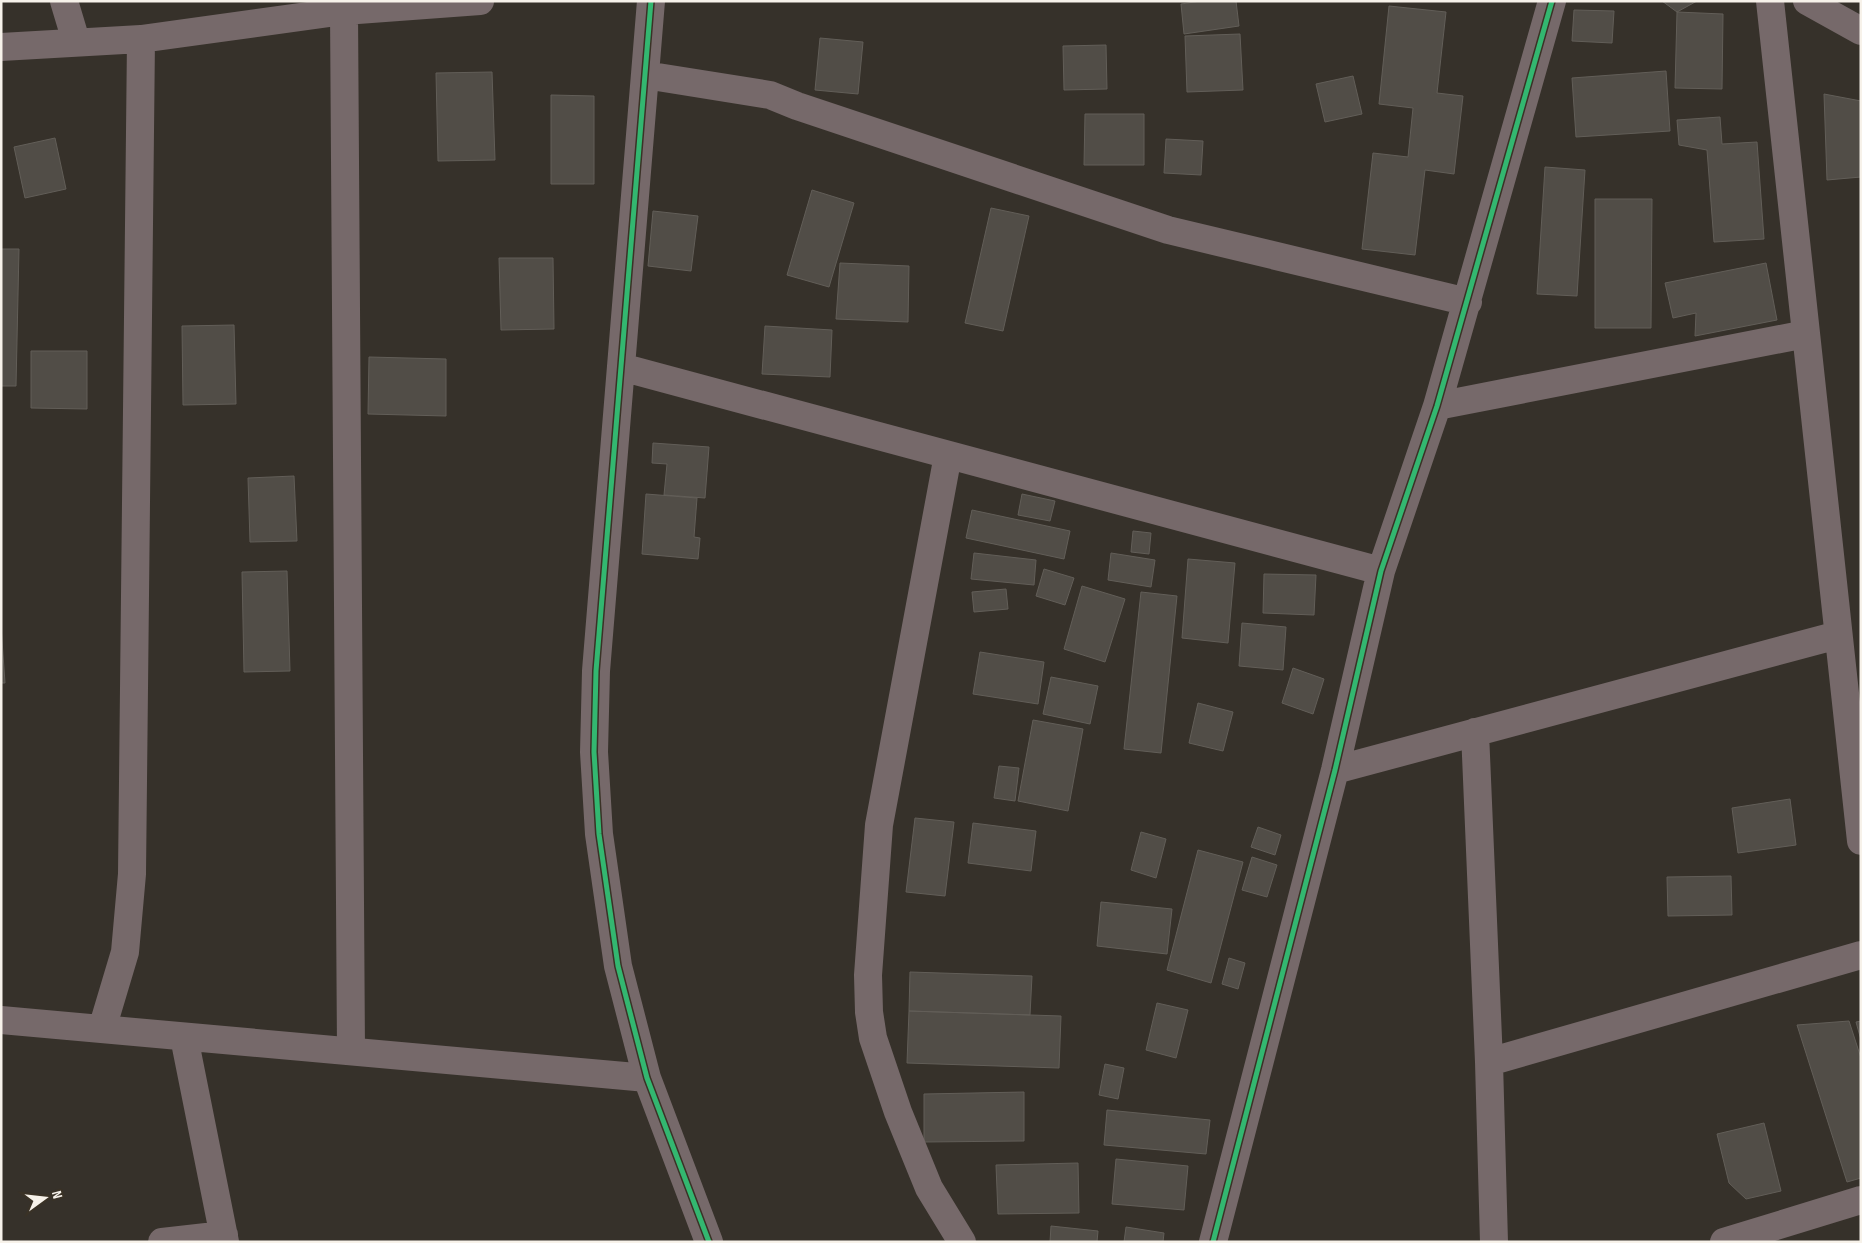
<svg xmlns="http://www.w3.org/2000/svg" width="1862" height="1243" font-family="'Sofia Sans Condensed',sans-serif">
<rect width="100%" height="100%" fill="#36312a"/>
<path fill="#514d47" stroke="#625e58" d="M1201 1H1236L1239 26 1184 34 1181 4Z
M1662 1H1697L1677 12Z
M1389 6 1446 12 1437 93 1463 96 1454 174 1425 170 1415 255 1362 249 1373 153 1408 157 1413 108 1379 104Z
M1574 10 1614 11 1612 43 1572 41Z
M1677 12 1723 14 1722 89 1675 88Z
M1240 34 1243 90 1187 92 1185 36Z
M820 38 863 42 858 94 815 90Z
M1106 45 1107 89 1064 90 1063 46Z
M1666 71 1670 131 1576 137 1572 78Z
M492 72 495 160 438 161 436 73Z
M1353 76 1362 114 1325 122 1316 84Z
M1824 94 1861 101V177L1827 180Z
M551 95 594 96V184H551Z
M1085 114H1144V165H1084Z
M1720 117 1722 144 1757 142 1764 239 1714 242 1707 150 1679 145 1677 120Z
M55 138 66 189 25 198 14 147Z
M1166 139 1203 141 1201 175 1164 173Z
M1545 167 1585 170 1577 296 1537 294Z
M812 190 854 203 829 287 787 275Z
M1595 199H1652L1651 328H1595Z
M991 208 1029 216 1003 331 965 323Z
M653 211 698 216 691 271 648 266Z
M1 249H19L16 386H1Z
M499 258H553L554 329 501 330Z
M840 263 909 266 908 322 836 319Z
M1766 263 1777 320 1695 336 1696 313 1673 318 1665 283Z
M234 325 236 404 183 405 182 326Z
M765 326 832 330 830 377 762 374Z
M31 351H87V409L31 408Z
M369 357 446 359V416L368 414Z
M653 443 709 447 705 498 664 495 667 464 652 463Z
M294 476 297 541 250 542 248 478Z
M646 494 697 498 694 537 700 538 698 559 642 554Z
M1022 494 1055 501 1050 521 1018 515Z
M972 510 1070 531 1064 559 966 538Z
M1133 531 1151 533 1149 554 1131 552Z
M974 553 1036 560 1034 585 971 579Z
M1111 553 1155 560 1151 587 1108 580Z
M1188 559 1235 563 1228 643 1182 638Z
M1044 569 1074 578 1065 605 1036 596Z
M287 571 290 671 244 672 242 572Z
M1264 574 1316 575 1314 615 1263 613Z
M1082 586 1125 599 1105 662 1064 649Z
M1006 589 1008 609 974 612 972 592Z
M1141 592 1177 596 1161 753 1124 749Z
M1242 623 1286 627 1283 670 1239 666Z
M1 626 5 683H1Z
M980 652 1044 662 1038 704 973 694Z
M1293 668 1324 679 1313 714 1282 703Z
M1051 677 1098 686 1090 724 1043 714Z
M1198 703 1233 712 1223 751 1189 743Z
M1033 720 1083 729 1068 811 1018 801Z
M999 766 1019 768 1015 801 994 798Z
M1790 799 1796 845 1738 853 1732 808Z
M915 818 954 822 945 896 906 892Z
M973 823 1036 831 1031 871 968 863Z
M1258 827 1281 835 1275 855 1251 847Z
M1141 832 1166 839 1156 878 1131 870Z
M1198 850 1243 862 1211 983 1167 970Z
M1252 857 1277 865 1267 897 1242 890Z
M1731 876 1732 915 1668 916 1667 877Z
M1101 902 1172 909 1167 954 1097 946Z
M1229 958 1245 963 1238 989 1222 984Z
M910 972 1032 976 1030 1015 909 1011Z
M1157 1003 1188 1010 1176 1058 1146 1050Z
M909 1011 1061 1016 1059 1068 907 1063Z
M1849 1021 1861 1058V1178L1847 1182 1797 1025Z
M1861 1021V1040L1856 1022Z
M1105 1064 1124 1068 1118 1099 1099 1095Z
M1024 1092V1141L924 1142V1094Z
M1107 1110 1210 1120 1206 1154 1104 1145Z
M1764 1123 1781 1191 1746 1199 1729 1183 1717 1134Z
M1116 1159 1188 1166 1184 1210 1112 1204Z
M1078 1163 1079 1213 998 1214 996 1165Z
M1051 1226 1098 1231 1097 1242H1050Z
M1126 1227 1164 1233 1163 1242H1124Z"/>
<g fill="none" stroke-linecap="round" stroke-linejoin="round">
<path stroke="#76696a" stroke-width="28" d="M64 1 76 41
M341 1 344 11 351 1051
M651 1 596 671 594 752 599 834 618 966 647 1078 709 1242
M1770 1 1861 841
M1807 1 1861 31
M1 47 141 39 344 11 480 1
M645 75 770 95 797 106 1168 230 1468 302
M621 367 1381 571
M1437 406 1806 334
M948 455 879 825 868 975 869 1012 873 1038 898 1112 929 1188 962 1242
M1475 732 1489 1062 1494 1242
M1335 770 1838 635
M1 1020 647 1078
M102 1029 125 952 132 874 141 39
M184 1037 225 1242
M1489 1062 1861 955
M162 1242 224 1235
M1213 1242 1335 770 1381 571 1437 406 1552 1
M1724 1242 1861 1200"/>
<g stroke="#3a3226" stroke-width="8">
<path id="cycleway" d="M651 1 596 671 594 752 599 834 618 966 647 1078 709 1242
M1213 1242 1335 770 1381 571 1437 406 1552 1"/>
</g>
<use href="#cycleway" stroke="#33b770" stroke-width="5"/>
</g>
<rect width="1862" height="1243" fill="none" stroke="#f7f2ea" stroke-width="5"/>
<g transform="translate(45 1198) rotate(75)" stroke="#3a3226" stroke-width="4" paint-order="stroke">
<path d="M0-4L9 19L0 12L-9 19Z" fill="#f7f2ea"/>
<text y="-8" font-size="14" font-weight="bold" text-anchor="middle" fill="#f7f2ea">N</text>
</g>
</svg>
